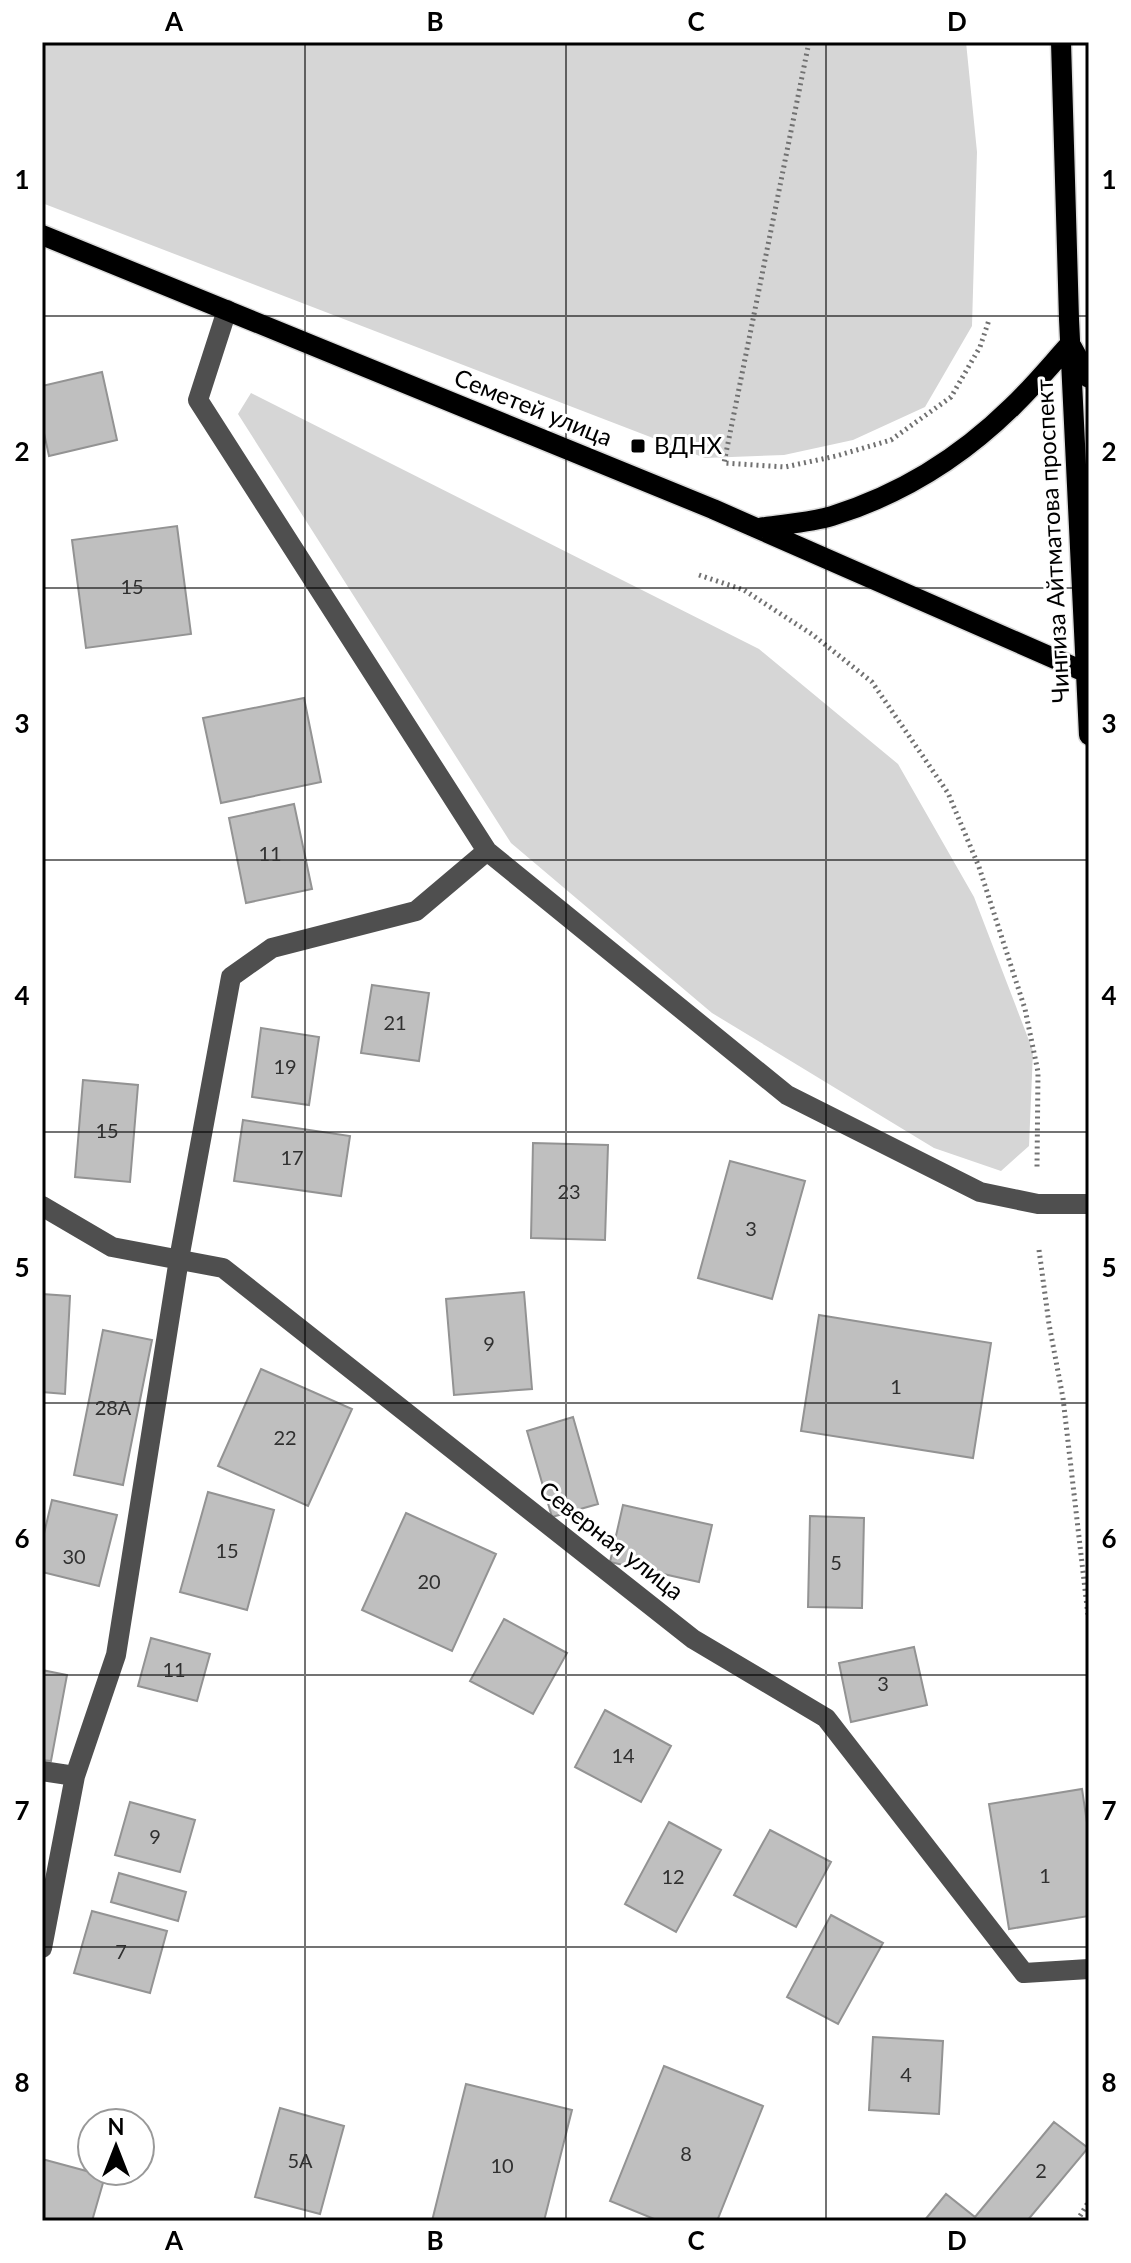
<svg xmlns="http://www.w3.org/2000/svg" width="1131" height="2263" font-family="Lato,sans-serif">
<rect width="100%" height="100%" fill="#fff"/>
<path fill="#d6d6d6" d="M42 42H966L977 152 972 326 925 407 853 440 784 455 705 458 42 203Z
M251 393 759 649 898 764 974 897 1033 1051 1029 1146 1001 1171 934 1148 712 1013 511 843 238 414Z"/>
<path fill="#bfbfbf" stroke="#939393" stroke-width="2" d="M102 372 117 440 49 456 42 424V386Z
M177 526 191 634 86 648 72 540Z
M304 698 321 782 221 803 203 718Z
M294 804 312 889 246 903 229 818Z
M372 985 429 993 419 1061 361 1053Z
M261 1028 319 1037 309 1105 252 1097Z
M83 1080 138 1085 130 1182 75 1177Z
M243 1120 350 1136 341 1196 234 1181Z
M533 1143 608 1145 605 1240 531 1238Z
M730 1161 805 1181 772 1299 698 1278Z
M524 1292 532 1389 454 1395 446 1299Z
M42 1294 70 1296 65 1394 42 1392Z
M819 1315 991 1343 973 1458 801 1431Z
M103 1330 152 1340 123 1485 74 1475Z
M261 1369 352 1409 308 1506 218 1466Z
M573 1417 598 1504 552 1517 527 1431Z
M208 1492 274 1510 247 1610 180 1592Z
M52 1500 117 1515 99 1586 42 1572V1542Z
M623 1505 712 1525 699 1582 610 1562Z
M406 1513 496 1554 452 1651 362 1610Z
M810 1516 864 1518 862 1608 808 1607Z
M504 1619 567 1653 533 1714 470 1681Z
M151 1638 210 1654 197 1701 138 1686Z
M914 1647 927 1705 851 1722 839 1663Z
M42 1670 67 1675 51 1761 42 1760Z
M605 1710 671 1746 641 1802 575 1767Z
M1082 1789 1089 1836V1916L1009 1929 989 1804Z
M130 1802 195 1820 180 1872 115 1855Z
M669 1822 721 1850 676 1932 625 1904Z
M770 1830 831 1862 796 1927 734 1895Z
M119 1873 186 1892 178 1921 111 1902Z
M92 1911 167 1931 150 1993 74 1973Z
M831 1915 883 1943 838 2024 787 1997Z
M873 2037 943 2041 939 2114 869 2110Z
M664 2066 763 2106 717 2221H659L610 2201Z
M466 2084 572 2110 544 2221H432Z
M280 2108 344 2126 320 2214 255 2197Z
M1054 2122 1088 2148 1027 2221H924L946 2194 975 2217Z
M42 2159 105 2176 92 2221H42Z"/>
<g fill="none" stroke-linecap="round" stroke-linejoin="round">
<g stroke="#dbdbdb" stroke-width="23">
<path id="major" d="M1061 42 1069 319 1089 735
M42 235 713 509 1085 672H1089
M1072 347 1089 378
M759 528C783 524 809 523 832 516 900 495 961 457 1012 407 1033 387 1051 365 1070 344"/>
</g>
<path stroke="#717171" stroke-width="5" stroke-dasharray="2 4" stroke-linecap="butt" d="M809 42 724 463 785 467 836 456 891 440 951 397 980 347 989 320
M699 575 744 590 813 635 872 682 948 793 979 867 1025 1009 1038 1072 1037 1168
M1039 1250 1049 1324 1063 1398 1089 1624
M1077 2221 1089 2201"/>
<path stroke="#4f4f4f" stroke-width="20" d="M227 310 198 400 487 851 787 1095 980 1192 1038 1204H1089
M42 1206 112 1247 223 1268 693 1639 826 1718 1024 1973 1089 1969
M42 1771 75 1776
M42 1948 75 1776 116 1655 179 1259 231 977 272 948 416 911 487 851"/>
<use href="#major" stroke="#000" stroke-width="20"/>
</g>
<path fill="none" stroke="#000" stroke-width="2" stroke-opacity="0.55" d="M305 42V2221M566 42V2221M826 42V2221M42 316H1089M42 588H1089M42 860H1089M42 1132H1089M42 1403H1089M42 1675H1089M42 1947H1089"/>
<rect fill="#000" stroke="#fff" stroke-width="3" x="630" y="438" width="16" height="16" rx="4"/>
<g text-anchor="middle" stroke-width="6" stroke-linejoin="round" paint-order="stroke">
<g font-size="20" fill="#303030">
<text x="132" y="594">15</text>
<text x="270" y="861">11</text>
<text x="395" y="1030">21</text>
<text x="285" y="1074">19</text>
<text x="107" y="1138">15</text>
<text x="292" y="1165">17</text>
<text x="569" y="1199">23</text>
<text x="751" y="1236">3</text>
<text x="489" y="1351">9</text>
<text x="896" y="1394">1</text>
<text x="113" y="1415">28А</text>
<text x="285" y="1445">22</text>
<text x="227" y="1558">15</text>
<text x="74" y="1564">30</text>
<text x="836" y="1570">5</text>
<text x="429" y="1589">20</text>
<text x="174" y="1677">11</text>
<text x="883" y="1691">3</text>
<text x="623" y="1763">14</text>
<text x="155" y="1844">9</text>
<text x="1045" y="1883">1</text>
<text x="673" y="1884">12</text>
<text x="121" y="1959">7</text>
<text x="906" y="2082">4</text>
<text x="686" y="2161">8</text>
<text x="300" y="2168">5А</text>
<text x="502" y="2173">10</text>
<text x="1041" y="2178">2</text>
</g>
<g font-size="24" fill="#000" stroke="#fff">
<text transform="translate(533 408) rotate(22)" y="8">Семетей улица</text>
<text transform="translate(1053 541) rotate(-93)" y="8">Чингиза Айтматова проспект</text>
<text transform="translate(611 1541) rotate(38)" y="8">Северная улица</text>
</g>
<g font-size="24" fill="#000" stroke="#fff" text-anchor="start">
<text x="654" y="454">ВДНХ</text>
</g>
</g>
<rect width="1131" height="2263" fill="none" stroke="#ffffff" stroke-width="88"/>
<g transform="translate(116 2147)"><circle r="38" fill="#ffffff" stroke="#999999" stroke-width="2"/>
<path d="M0-6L14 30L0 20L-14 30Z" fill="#000000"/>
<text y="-12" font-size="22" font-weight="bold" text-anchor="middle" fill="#000000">N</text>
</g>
<rect x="44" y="44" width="1043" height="2175" fill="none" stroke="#000" stroke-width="3"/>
<g font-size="26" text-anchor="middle" font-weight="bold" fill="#000">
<text x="174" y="31">A</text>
<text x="435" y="31">B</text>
<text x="696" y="31">C</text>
<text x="957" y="31">D</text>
<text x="22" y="189">1</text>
<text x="1109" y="189">1</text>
<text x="22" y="461">2</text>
<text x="1109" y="461">2</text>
<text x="22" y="733">3</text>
<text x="1109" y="733">3</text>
<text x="22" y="1005">4</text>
<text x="1109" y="1005">4</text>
<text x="22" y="1277">5</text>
<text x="1109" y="1277">5</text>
<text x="22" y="1548">6</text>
<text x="1109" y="1548">6</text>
<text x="22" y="1820">7</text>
<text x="1109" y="1820">7</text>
<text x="22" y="2092">8</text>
<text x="1109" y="2092">8</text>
<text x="174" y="2250">A</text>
<text x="435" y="2250">B</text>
<text x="696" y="2250">C</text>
<text x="957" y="2250">D</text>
</g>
</svg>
